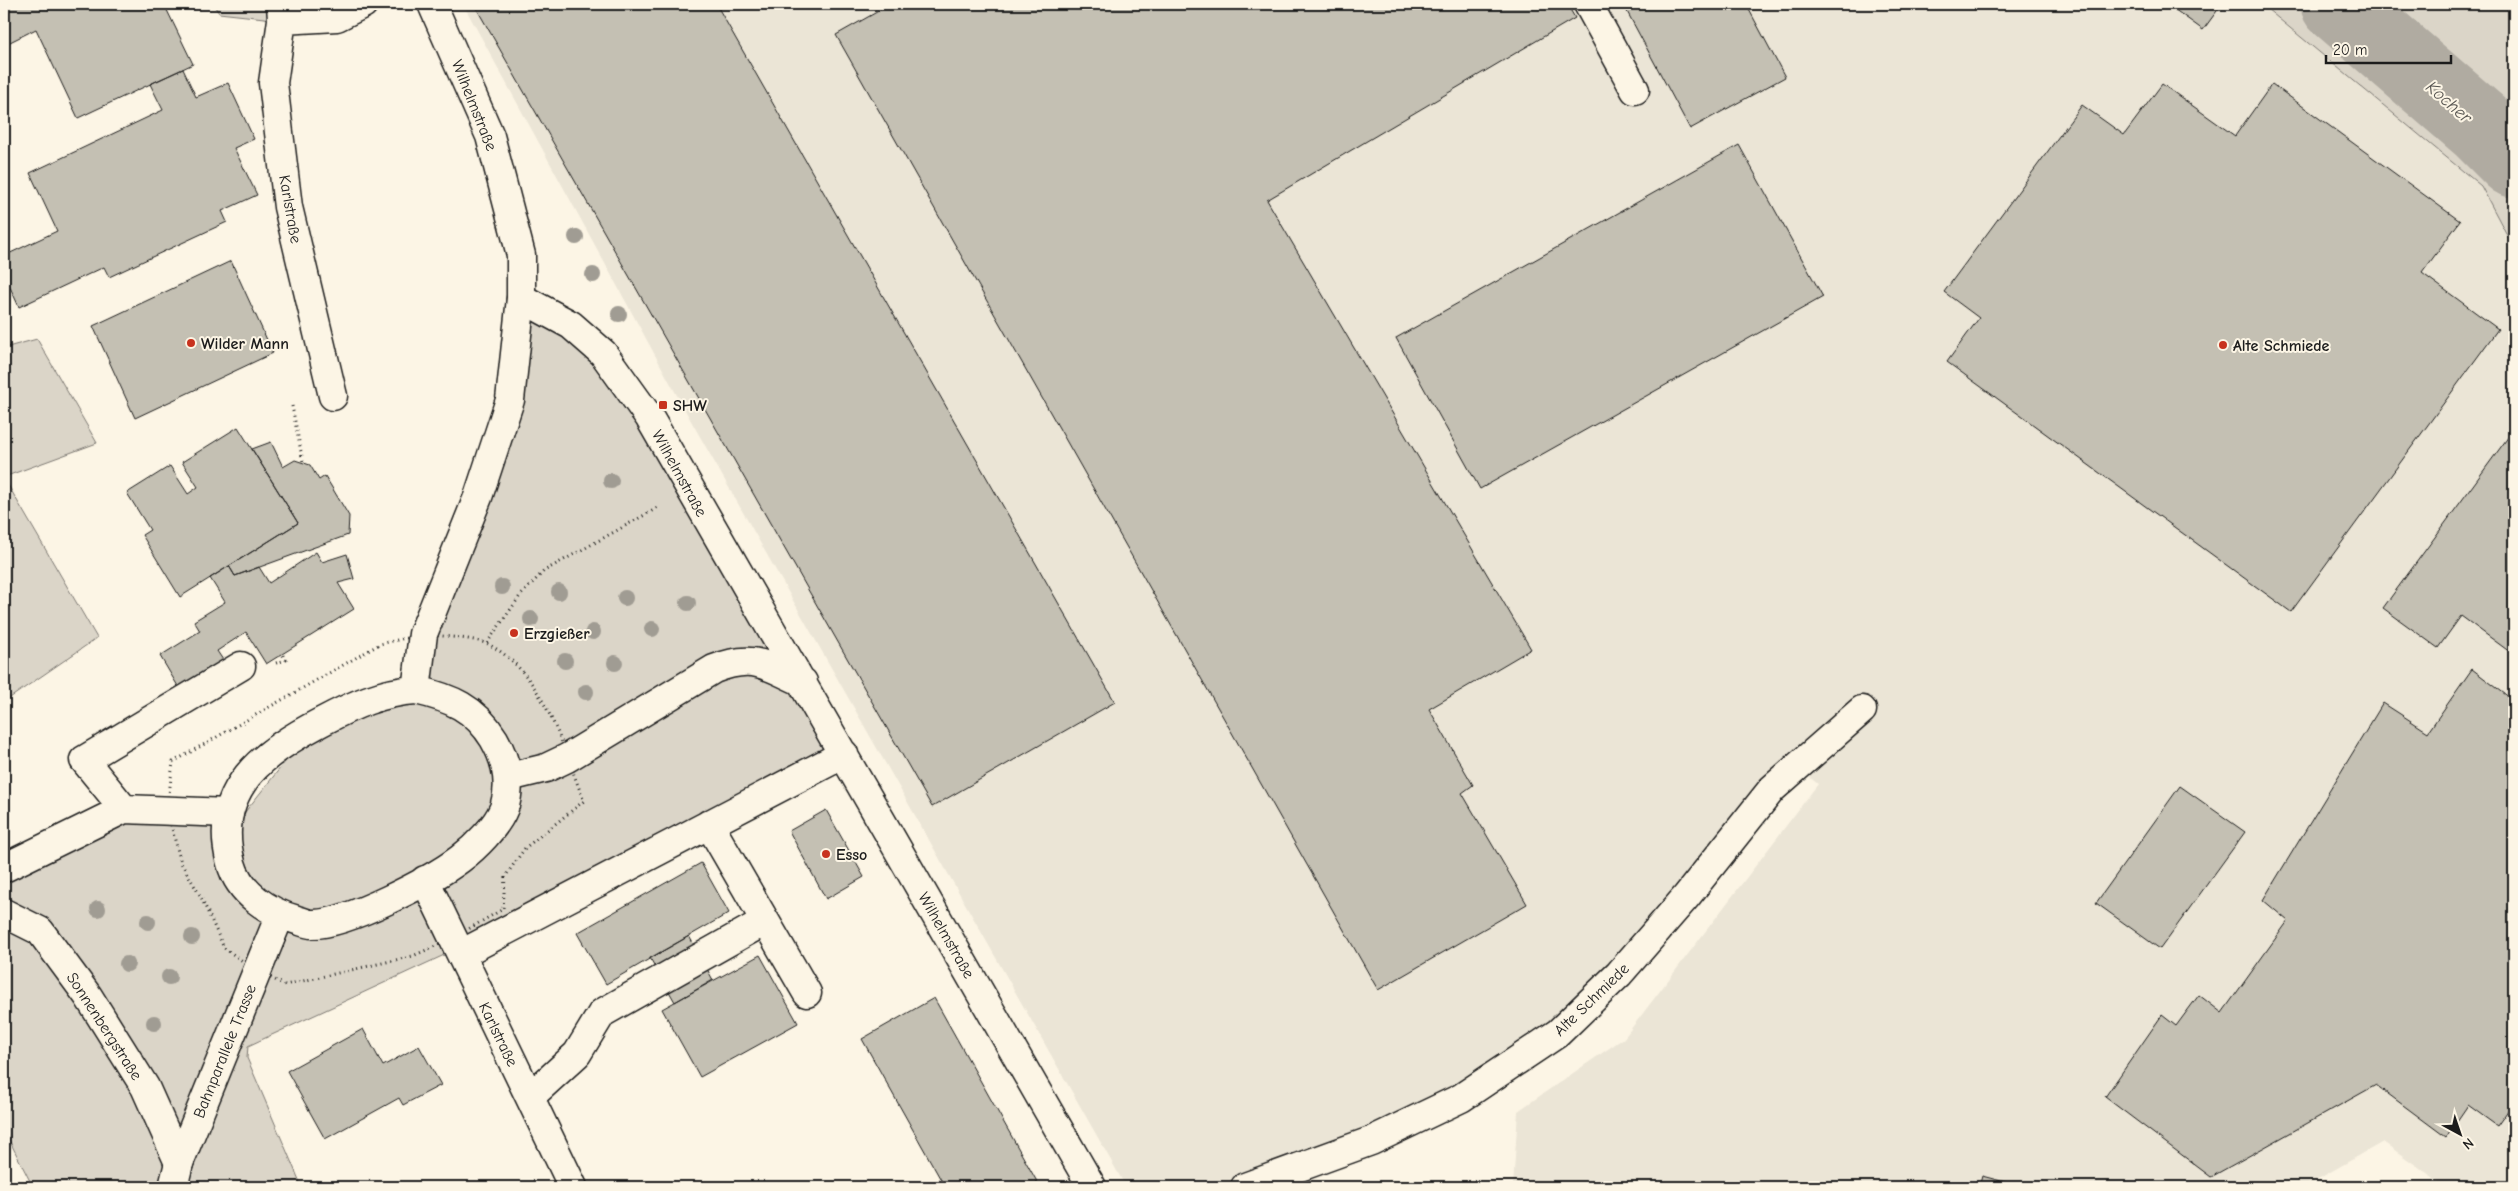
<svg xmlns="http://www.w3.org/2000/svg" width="2518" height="1191" font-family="'Comic Neue',sans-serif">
<rect width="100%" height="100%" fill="#fcf5e5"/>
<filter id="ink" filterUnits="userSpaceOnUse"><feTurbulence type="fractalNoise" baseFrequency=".02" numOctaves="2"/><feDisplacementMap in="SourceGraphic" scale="10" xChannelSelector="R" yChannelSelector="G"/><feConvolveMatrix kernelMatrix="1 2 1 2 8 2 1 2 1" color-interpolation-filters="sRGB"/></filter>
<g filter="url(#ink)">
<path fill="#ebe5d6" d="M463 4H2261L2481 186 2514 248V1187H2447L2383 1142 2304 1187H1513L1518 1111 1624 1038 1818 784 1788 760 1616 965 1552 1029 1454 1092 1363 1137 1212 1187H1126L690 419Z"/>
<path fill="#dbd5c8" stroke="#7c7872" d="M213 4H358L282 20 219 13Z
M2261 4H2501L2514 14V248L2481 186Z
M528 312 568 332 622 393 835 751 468 944 248 1046 247 1058 302 1187H33L4 1130V882L125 816 237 822 289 757 359 707 402 698Z
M37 339 97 443 4 477V348Z
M4 478 97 638 4 702Z"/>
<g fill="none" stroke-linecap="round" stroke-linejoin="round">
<path stroke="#b0aba1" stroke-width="75" d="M2338 4 2481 127 2514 160"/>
</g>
<path fill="#c4c0b3" stroke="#1c1c1c" d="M4 4H164L193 64 78 118 36 29 4 45Z
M474 4H716L1115 702 932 807Z
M891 4H1567L1575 18 1267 200 1531 649 1429 709 1473 785 1462 793 1527 904 1378 990 836 35Z
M1623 4H1746L1785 77 1690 129Z
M2167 4H2222L2203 30Z
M183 69 196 97 228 83 254 139 234 148 257 195 222 211 227 222 109 277 104 267 19 307 4 274V256L57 231 30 173 163 110 150 84Z
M2162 84 2235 136 2272 84 2460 221 2422 273 2498 329 2291 612 1947 362 1979 318 1944 292 2082 105 2124 135Z
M1739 145 1823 297 1480 489 1396 338Z
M231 261 273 353 135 418 93 326Z
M238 427 298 523 180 597 142 535 150 530 127 493 170 466 188 494 198 487 182 462Z
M2509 436 2514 439V655L2461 616 2438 648 2383 608Z
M271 442 283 467 295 460 310 465 319 480 325 476 349 516 348 535 235 576 229 566 298 523 252 449Z
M316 552 322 562 347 554 354 579 338 583 354 609 266 664 246 632 217 651 227 666 182 693 160 656 200 631 194 621 225 602 210 578 229 566 235 576 259 567 269 583Z
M2472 669 2514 701V1102L2497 1126 2468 1105 2446 1137 2376 1085 2211 1177 2105 1097 2162 1015 2176 1026 2199 995 2222 1013 2288 921 2263 900 2383 703 2428 732Z
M2180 786 2245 832 2160 949 2096 903Z
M826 810 864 877 826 899 789 831Z
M701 863 729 913 606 984 577 933Z
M689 936 713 980 675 1002 650 958Z
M760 955 798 1023 700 1077 662 1009Z
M934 998 1040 1187H945L862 1039Z
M363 1029 383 1066 419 1046 441 1085 403 1105 399 1098 325 1139 287 1071Z
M1982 1176 2024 1187H1979Z"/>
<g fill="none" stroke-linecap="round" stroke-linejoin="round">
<g stroke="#1c1c1c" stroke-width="31">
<path id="minor" d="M281 4 282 20 337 17 363 4
M1588 4 1635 90
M282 20 273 83 288 207 333 396
M521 298 571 325 603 353 649 417 1092 1187
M509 777 546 768 567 758 714 669C755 653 766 666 803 682
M124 809 84 760 241 666
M709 824 807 993
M4 868 124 809 229 813
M425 880 573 1187
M4 913 40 931 88 996 145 1087 179 1163
M461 954 844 754
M530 1097 577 1054 602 1013 765 921
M1245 1187 1371 1141 1461 1098 1558 1033 1619 974 1686 897 1772 789 1862 710"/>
</g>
<g stroke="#1c1c1c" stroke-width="31">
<path id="major" d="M416 690C451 698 475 708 494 739 506 760 512 784 504 808 497 826 476 847 460 859 432 880 346 925 312 924 307 924 301 921 297 920 268 912 239 893 231 863 211 789 265 751 323 721 353 705 382 692 416 690Z
M416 690 423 634 478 497 510 400 521 298V255L490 136 432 4
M173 1187 179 1163 280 915"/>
</g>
<path stroke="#1c1c1c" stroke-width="3" stroke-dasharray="1 4" stroke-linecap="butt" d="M292 406 303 462
M423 634C438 636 476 638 488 644 544 673 562 746 584 801L525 848 505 877 503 909 453 938 413 956 285 985 257 971 224 948 201 897 181 863 167 810 173 762 380 644Z
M487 643 520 596 544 571 659 507
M276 663 286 660 282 654"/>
<use href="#minor" stroke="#fcf5e5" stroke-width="28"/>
<use href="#major" stroke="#fcf5e5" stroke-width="28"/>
</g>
<g fill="#a09c93">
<circle cx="576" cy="237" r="8"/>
<circle cx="593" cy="275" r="8"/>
<circle cx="619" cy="314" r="8"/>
<circle cx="611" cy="481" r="8"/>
<circle cx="502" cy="587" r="8"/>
<circle cx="559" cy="592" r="8"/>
<circle cx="625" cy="598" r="8"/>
<circle cx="688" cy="603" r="8"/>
<circle cx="531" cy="619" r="8"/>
<circle cx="652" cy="629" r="8"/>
<circle cx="593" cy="632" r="8"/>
<circle cx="565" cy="661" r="8"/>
<circle cx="615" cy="663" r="8"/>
<circle cx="586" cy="692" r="8"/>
<circle cx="98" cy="909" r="8"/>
<circle cx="148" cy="922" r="8"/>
<circle cx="192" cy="937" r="8"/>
<circle cx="127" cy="964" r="8"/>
<circle cx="169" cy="977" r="8"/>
<circle cx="154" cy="1023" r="8"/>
</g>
</g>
<g fill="#c8321e" stroke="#fcf5e5" stroke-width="2">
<circle cx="191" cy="343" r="5"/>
<circle cx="2223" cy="345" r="5"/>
<rect x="658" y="400" width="10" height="10" rx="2.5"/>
<circle cx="514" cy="633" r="5"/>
<circle cx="826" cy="854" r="5"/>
</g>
<g text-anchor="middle" stroke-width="4" stroke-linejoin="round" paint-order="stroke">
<g font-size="16" fill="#1c1c1c" stroke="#fcf5e5">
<text transform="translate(475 105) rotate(68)" y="6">Wilhelmstraße</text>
<text transform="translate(291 209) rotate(80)" y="6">Karlstraße</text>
<text transform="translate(680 473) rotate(61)" y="6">Wilhelmstraße</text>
<text transform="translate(947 935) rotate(60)" y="6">Wilhelmstraße</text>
<text transform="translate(1591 999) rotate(-44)" y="6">Alte Schmiede</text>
<text transform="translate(105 1026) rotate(57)" y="6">Sonnenbergstraße</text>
<text transform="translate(499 1034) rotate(64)" y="6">Karlstraße</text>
<text transform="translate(224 1051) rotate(-68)" y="6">Bahnparallele Trasse</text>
</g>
<g font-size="16" font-weight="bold" fill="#1c1c1c" stroke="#fcf5e5" text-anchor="start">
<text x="201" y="349">Wilder Mann</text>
<text x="2233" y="351">Alte Schmiede</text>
<text x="673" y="411">SHW</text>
<text x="524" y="639">Erzgießer</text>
<text x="836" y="860">Esso</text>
</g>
<g font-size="18" font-style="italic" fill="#575551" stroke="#fcf5e5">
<text transform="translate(2449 102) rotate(41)" y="6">Kocher</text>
</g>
</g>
<rect width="2518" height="1191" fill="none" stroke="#fcf5e5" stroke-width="20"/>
<rect x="10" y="10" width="2498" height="1171" fill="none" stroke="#1c1c1c" stroke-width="2" filter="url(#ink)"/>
<g transform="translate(2460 1134) rotate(140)" stroke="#fcf5e5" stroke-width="4" paint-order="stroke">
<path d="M0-4L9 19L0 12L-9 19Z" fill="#1c1c1c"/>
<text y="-8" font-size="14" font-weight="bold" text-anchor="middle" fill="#1c1c1c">N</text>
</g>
<path d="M2326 55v8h125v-8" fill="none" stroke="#1c1c1c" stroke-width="2.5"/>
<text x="2333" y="55" font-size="15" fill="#1c1c1c" stroke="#fcf5e5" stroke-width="4" paint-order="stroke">20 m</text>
</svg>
